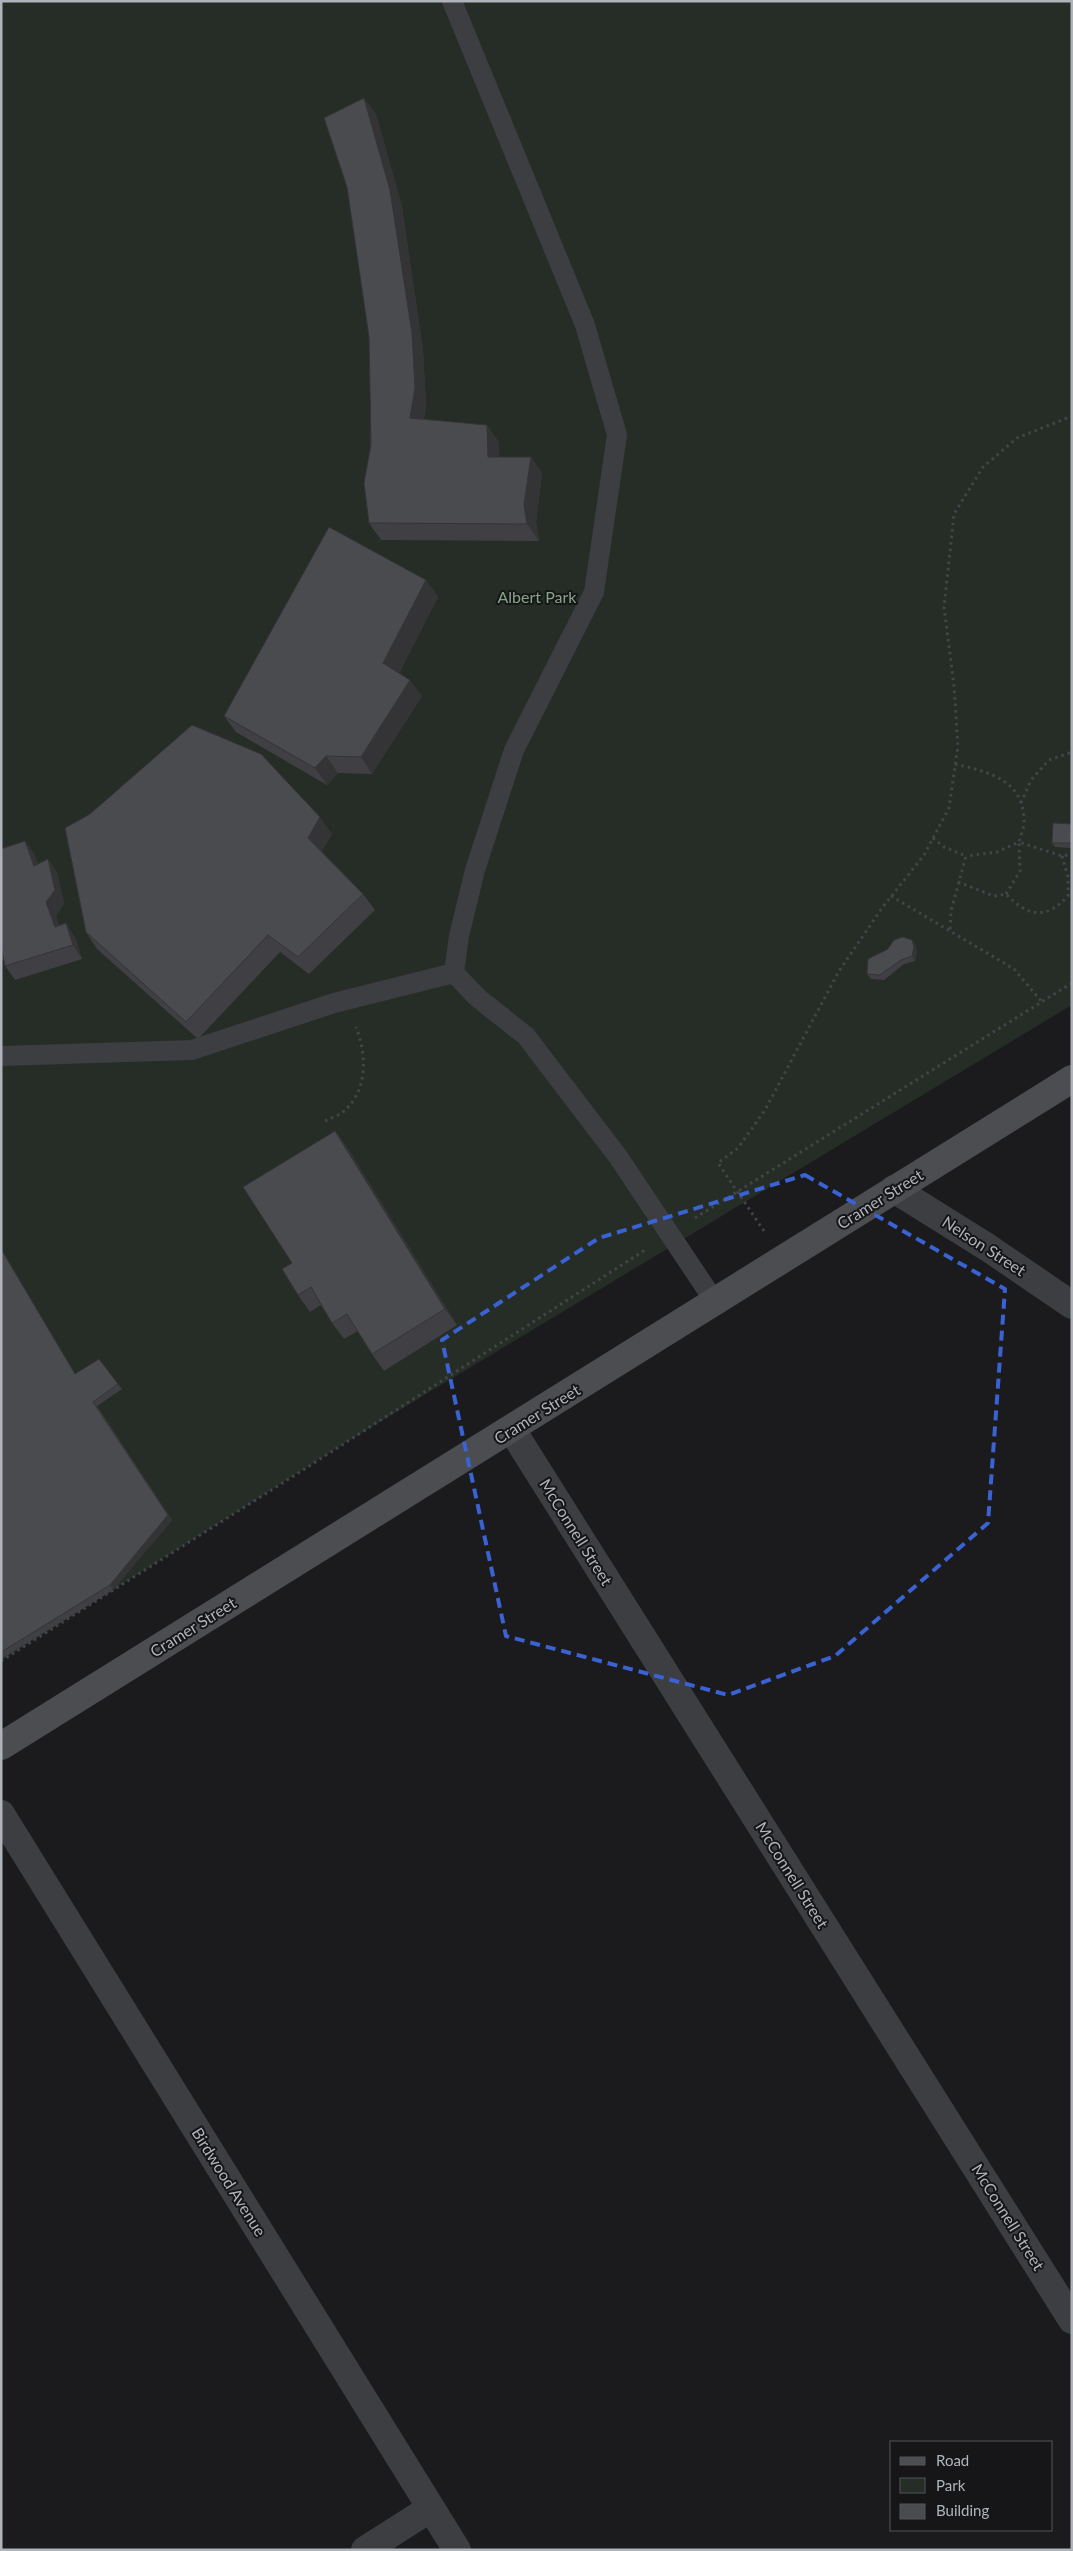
<svg xmlns="http://www.w3.org/2000/svg" width="1073" height="2551" font-family="Lato,sans-serif">
<rect width="100%" height="100%" fill="#1b1b1d"/>
<path fill="#252d26" d="M1 1H1072V1005L345 1443 1 1661Z"/>
<g fill="none" stroke-linecap="round" stroke-linejoin="round">
<path stroke="#424549" stroke-width="3" stroke-dasharray="2.5 4" stroke-linecap="butt" d="M955 764C988 772 1023 779 1024 820 1025 827 1020 836 1019 842L997 852 966 856
M1021 803 1031 780 1049 760 1072 752
M933 838 944 847 966 856 951 911 950 931
M958 882 994 896 1006 894C1028 917 1046 920 1068 896V877L1062 856
M1006 894 1020 871 1019 842 1062 856 1072 854
M891 896 1014 969 1042 1002
M325 1121C331 1118 338 1116 343 1112 368 1091 367 1055 356 1027
M695 1218 1072 983
M764 1231 718 1163 738 1148 765 1110 839 971 882 908 924 855 949 808 958 746 954 686 944 607 954 514 983 467 1017 438 1072 416
M1 1661 303 1470 645 1250"/>
<path stroke="#3c3e42" stroke-width="20" d="M452 1 585 325 617 435 594 592 514 750 475 870 459 936 454 973 478 998 526 1036 619 1158 715 1302
M1 1056 192 1050 334 1003 454 973"/>
<path stroke="#3c3e42" stroke-width="28" d="M894 1189 987 1247 1072 1305
M512 1430 1072 2320
M1 1814 457 2550
M365 2550 431 2508"/>
<path stroke="#4b4d51" stroke-width="28" d="M1 1746 1072 1079"/>
</g>
<path fill="#404044" d="M376 114 402 207 423 350 426 405 424 419 499 442V457H531L542 473 536 521 539 541 381 540 369 523Z
M426 580 438 597 399 673 422 696 372 774 338 773 327 785 236 732 224 716Z
M1072 824V848L1055 847 1052 843Z
M332 834 321 852 363 894 375 910 309 974 280 952 198 1039 97 949 86 932Z
M25 841 34 854 38 864 48 859 57 873 64 903 56 916 59 926 75 937 82 959 15 980 5 966 4 960H1V849Z
M915 944 917 952 915 961 904 964 884 980 871 979 867 974 888 949Z
M335 1131 347 1147 457 1325 384 1371 372 1354 358 1331 344 1339 332 1323 321 1305 310 1312 298 1295 292 1263Z
M1 1248 75 1374 99 1359 122 1389 97 1406 172 1520 113 1590 1 1659Z"/>
<path fill="#343437" d="M364 98 376 114 402 207 423 350 426 405 421 435 410 418Z
M487 425 499 442 500 474 488 457Z
M531 457 542 473 536 521 539 541 527 524 524 504Z
M426 580 438 597 395 680 383 663Z
M410 680 422 696 372 774 361 757Z
M326 756 338 773 327 785 315 768Z
M320 817 332 834 320 855 308 838Z
M25 841 34 854 43 879 34 866Z
M48 859 57 873 64 903 56 916 64 940 55 927 46 902Z
M66 923 75 937 82 959 73 945Z
M912 940 915 944 917 952 915 961 912 956Z
M335 1131 347 1147 457 1325 445 1309Z
M93 1402 172 1520 113 1590 110 1585Z"/>
<path fill="#4a4b4f" stroke="#343437" d="M364 98 390 190 412 333 415 388 410 418 487 425 488 457H531L524 504 527 524 369 523 364 483 371 444 369 337 347 187 324 118Z
M329 527 426 580 383 663 410 680 361 757 326 756 315 768 224 716Z
M192 725 261 754 320 817 308 838 363 894 298 957 268 935 186 1022 86 932 65 828 90 814Z
M1053 823 1072 824V843H1052Z
M25 841 34 866 48 859 55 890 46 902 55 927 66 923 73 945 5 966 1 946V849Z
M903 937 912 940 914 947 912 956 901 960 880 975 867 974 868 959 888 949 894 940Z
M335 1131 445 1309 372 1354 347 1314 332 1323 311 1287 298 1295 282 1269 292 1263 243 1187Z
M1 1249 75 1374 99 1359 118 1384 93 1402 168 1515 110 1585 1 1652Z"/>
<path fill="none" stroke="#3a62d2" stroke-width="4" stroke-dasharray="10 6" stroke-linejoin="round" d="M805 1175 1005 1289 988 1523 835 1656 728 1695 506 1636 442 1340 599 1238Z"/>
<g text-anchor="middle" stroke-width="4" stroke-linejoin="round" paint-order="stroke">
<g font-size="16" fill="#89a488" stroke="#161618">
<text x="537" y="603">Albert Park</text>
</g>
<g font-size="16" fill="#afb4bb" stroke="#161618">
<text transform="translate(880 1199) rotate(-32)" y="6">Cramer Street</text>
<text transform="translate(984 1246) rotate(33)" y="6">Nelson Street</text>
<text transform="translate(537 1414) rotate(-32)" y="6">Cramer Street</text>
<text transform="translate(576 1532) rotate(58)" y="6">McConnell Street</text>
<text transform="translate(193 1627) rotate(-32)" y="6">Cramer Street</text>
<text transform="translate(792 1875) rotate(58)" y="6">McConnell Street</text>
<text transform="translate(229 2182) rotate(58)" y="6">Birdwood Avenue</text>
<text transform="translate(1008 2217) rotate(58)" y="6">McConnell Street</text>
</g>
</g>
<rect width="1073" height="2551" fill="none" stroke="#afb4bb" stroke-width="5"/>
<rect x="890" y="2441" width="162" height="90" fill="#161618" stroke="#535559"/>
<rect x="900" y="2457" width="25" height="8" fill="#4b4d51" stroke="#535559"/>
<text x="936" y="2466" font-size="15" fill="#afb4bb">Road</text>
<rect x="900" y="2478" width="25" height="15" fill="#252d26" stroke="#535559"/>
<text x="936" y="2491" font-size="15" fill="#afb4bb">Park</text>
<rect x="900" y="2504" width="25" height="15" fill="#4a4b4f" stroke="#535559"/>
<text x="936" y="2516" font-size="15" fill="#afb4bb">Building</text>
</svg>
